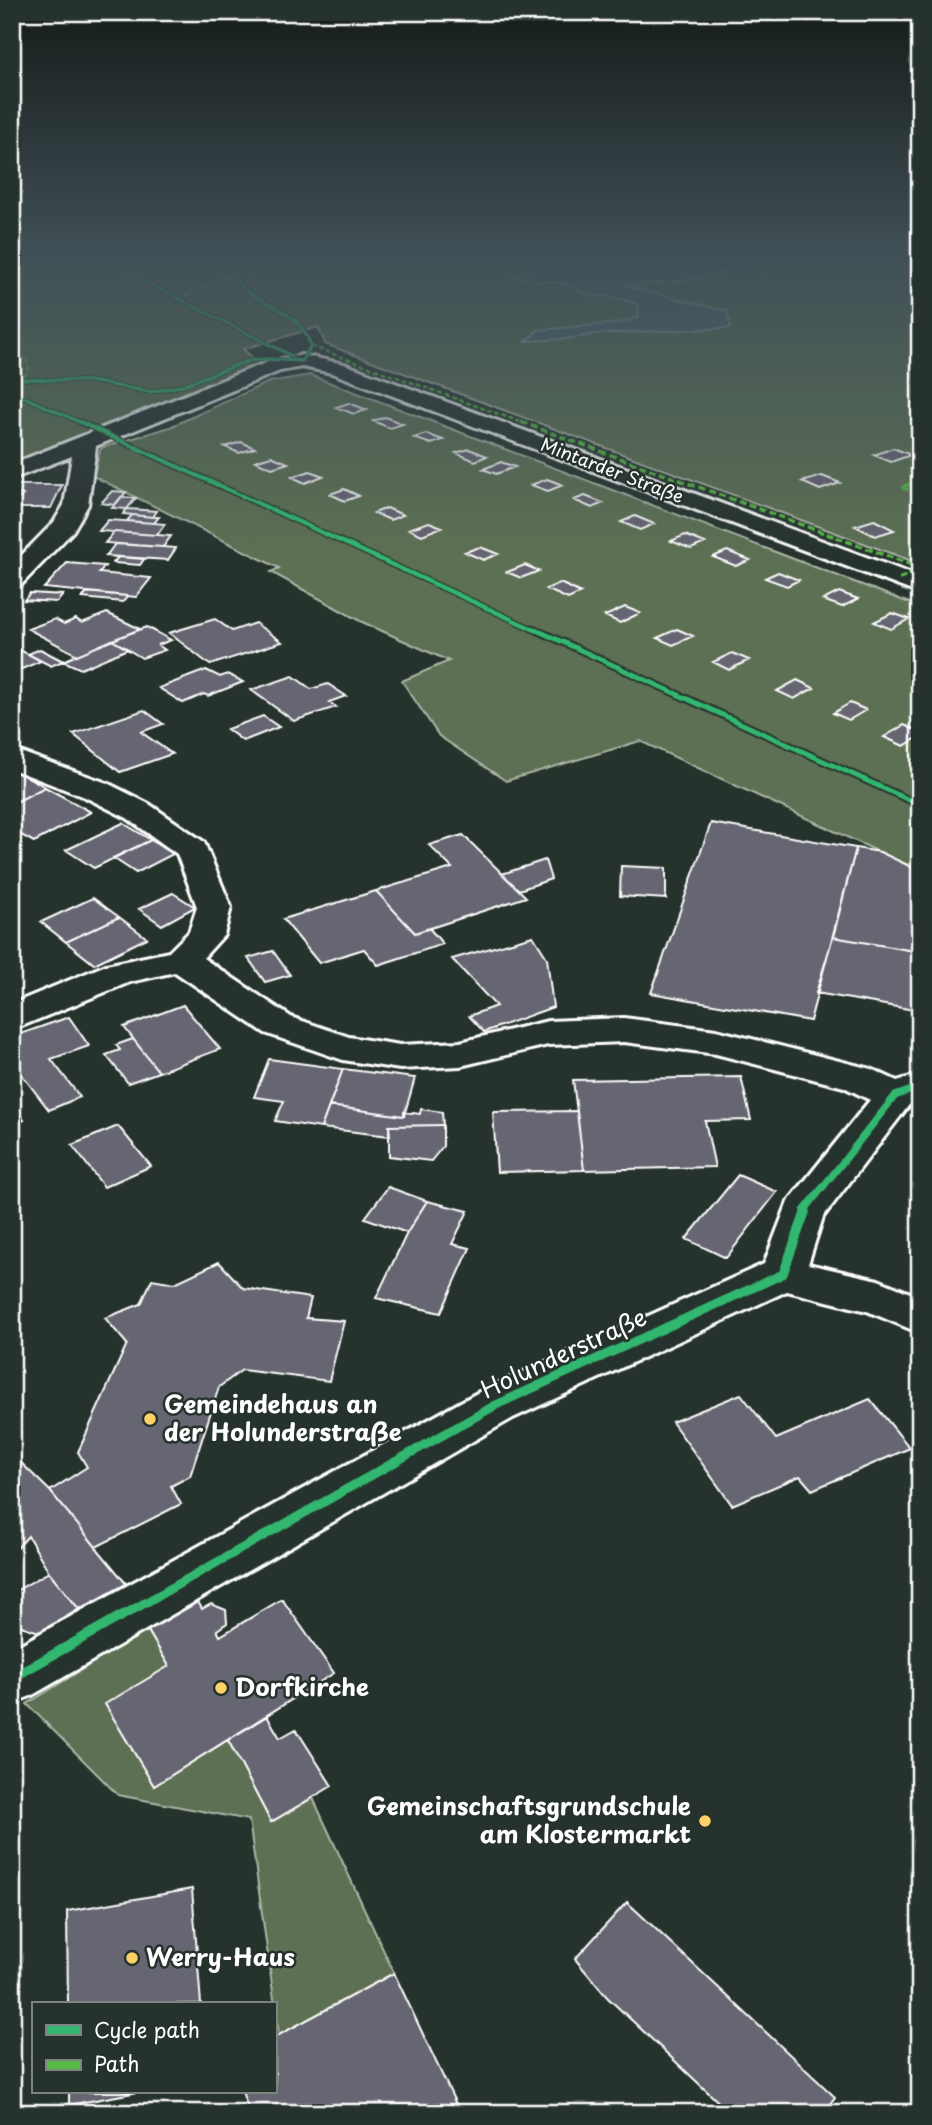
<svg xmlns="http://www.w3.org/2000/svg" width="932" height="2125" font-family="'Playpen Sans',sans-serif">
<rect width="100%" height="100%" fill="#26332d"/>
<filter id="ink" filterUnits="userSpaceOnUse"><feTurbulence type="fractalNoise" baseFrequency=".0143" numOctaves="2"/><feDisplacementMap in="SourceGraphic" scale="14" xChannelSelector="R" yChannelSelector="G"/><feConvolveMatrix kernelMatrix="1 2 1 2 8 2 1 2 1" color-interpolation-filters="sRGB"/></filter>
<g filter="url(#ink)">
<path fill="#5d6f52" stroke="#aeb7a8" stroke-width="2" d="M12 259H920V564L325 344 318 327 243 349 261 365 12 465Z
M310 375 920 607V871L640 741 506 781 439 736 402 681 449 661 360 621 271 572 279 568 93 476 101 448 170 427 269 382Z
M147 1629 169 1666 154 1785 228 1740 271 1822 313 1798 394 1973 279 2035 249 1820 118 1795 27 1704Z"/>
<path fill="#4d6e74" stroke="#94a8ac" stroke-width="2" d="M548 259H748C711 285 668 281 626 286L727 311 731 328 595 334 567 339 526 341 538 330 621 323 639 317 637 304 614 297 587 295 567 284 514 278 526 272 533 262Z"/>
<path fill="#666572" stroke="#fff" stroke-width="2" d="M349 403 367 410 354 414 336 407Z
M385 417 403 424 390 428 373 421Z
M426 434 443 440 431 444 414 438Z
M241 442 255 448 239 453 225 447Z
M893 448 911 455 891 462 874 455Z
M469 449 487 456 475 461 456 453Z
M271 456 288 463 272 468 255 461Z
M501 462 515 467 496 474 483 469Z
M310 471 323 476 305 483 292 477Z
M822 476 840 483 820 490 802 482Z
M547 479 563 485 548 491 531 485Z
M18 485H62L51 508H12V498H20L23 495 13 494Z
M344 489 359 496 345 501 330 494Z
M112 491 126 492 115 505 101 503Z
M585 496 603 503 592 508 574 500Z
M121 497 136 498 127 509 112 508Z
M387 508 403 515 390 520 374 513Z
M127 509 157 511 153 517 123 514Z
M132 515 153 517H159L154 523 127 521Z
M635 516 654 524 640 530 621 522Z
M108 520 154 523 165 524 157 535 99 531Z
M874 520 894 530 875 536 855 526Z
M429 522 442 527 422 535 409 529Z
M114 532 157 535 171 536 163 547 105 543Z
M685 535 705 543 691 549 671 541Z
M115 544 163 547 176 548 168 560 106 556Z
M480 547 498 554 483 560 465 552Z
M727 551 750 560 736 566 713 557Z
M118 557 144 559 140 565 113 563Z
M67 563 105 566 99 573 151 578 136 597 44 588Z
M525 565 539 571 521 578 507 572Z
M778 572 799 580 787 586 765 578Z
M560 583 581 593 568 599 546 589Z
M88 592 128 596 123 602 82 598Z
M839 592 858 599 842 607 823 600Z
M30 593 63 595 57 602 24 600Z
M625 607 640 613 620 623 605 616Z
M107 613 140 629 77 655 28 629 55 619 64 624 76 619 82 623Z
M892 613 909 619 891 629 874 622Z
M215 619 232 631 255 623 282 642 210 665 169 633Z
M147 627 171 640 158 645 165 650 142 658 112 640Z
M677 629 693 636 673 645 657 638Z
M112 640 128 649 81 669 63 661Z
M12 646 28 654 41 661 12 673Z
M40 649 63 661 51 666 28 654Z
M732 653 749 660 729 670 713 662Z
M206 670 220 677 228 674 243 682 208 696 204 694 183 703 159 688Z
M293 676 311 689 328 684 346 696 329 702 336 707 294 721 251 690Z
M797 680 814 688 794 699 777 691Z
M850 703 866 710 849 720 833 713Z
M144 710 163 724 141 732 172 754 120 772 73 734Z
M263 716 279 727 243 741 227 729Z
M904 725 920 732V736L904 746 884 737Z
M12 770H16L45 787 12 804Z
M45 787 91 812 34 842 12 830V820L15 819 12 817V804Z
M123 823 151 840 94 868 66 850Z
M711 823 856 848 810 1021 651 993Z
M463 835 526 897 415 933 376 891 452 868 429 845Z
M151 840 173 854 136 873 113 858Z
M856 848 880 852 920 871V952L833 937Z
M545 860 551 879 519 890 502 874Z
M621 866 666 868V899L620 896Z
M376 891 415 933 429 928 443 944 378 965 364 949 319 963 283 919Z
M173 893 195 907 162 925 139 909Z
M93 898 119 917 66 942 41 922Z
M119 917 147 938 94 964 66 942Z
M533 936 547 958 553 1007 484 1032 469 1016 496 1006 452 959Z
M833 937 920 952V1011L816 993Z
M273 951 290 975 265 982 248 958Z
M183 1005 220 1049 159 1072 124 1027Z
M69 1017 89 1046 51 1059 80 1097 49 1110 12 1062V1037Z
M133 1039 159 1072 128 1083 106 1055 120 1050 116 1045Z
M269 1059 343 1069 321 1128 275 1121 284 1101 254 1097Z
M343 1069 415 1078 404 1116 329 1106Z
M741 1077 751 1120 705 1121 715 1167 584 1170 573 1080Z
M12 1105 24 1120 12 1125Z
M329 1106 404 1116V1112L420 1114 421 1109 442 1112 443 1125 389 1126 390 1136 321 1128Z
M577 1111 584 1170 497 1172 493 1112Z
M443 1125V1146L431 1161 389 1156V1126Z
M118 1126 151 1166 104 1187 72 1145Z
M738 1175 777 1192 726 1258 686 1239Z
M388 1187 427 1201 407 1233 365 1218Z
M427 1201 468 1211 452 1244 470 1248 441 1313 376 1298 407 1233Z
M219 1262 243 1288 311 1298 306 1318 344 1321 329 1381 242 1370 219 1387 190 1476 171 1486 181 1504 96 1547 50 1491 87 1467 78 1452 127 1344 105 1318 141 1304 152 1279 175 1283Z
M741 1394 776 1439 870 1399 910 1448 812 1490 800 1476 732 1505 672 1422Z
M12 1454 50 1491 128 1586 79 1609 49 1572 28 1536 12 1554Z
M49 1572 79 1609 42 1633 12 1623V1593Z
M282 1599 334 1673 154 1786 105 1704 169 1666 147 1629 197 1600 202 1609 211 1604 226 1610 227 1623 217 1630 220 1636Z
M267 1716 280 1738 296 1729 332 1786 271 1822 228 1740Z
M192 1889 201 2004H68L67 1911Z
M627 1902 835 2097 823 2113H730L607 1997 575 1959Z
M394 1973 456 2104 440 2113H250L242 2092H275V2037Z
M69 2092H138L69 2105Z"/>
<g fill="none" stroke-linecap="round" stroke-linejoin="round">
<g stroke="#fff" stroke-width="6">
<path id="minor" d="M302 355 344 364 920 577V594L332 373 302 367 280 371 96 446 88 505 73 531 21 585 12 588V565L54 522 64 505 72 456 12 479V464L268 362Z
M12 749 107 783 149 804 204 842 231 907 224 935 203 958 291 1017 349 1037 400 1045 460 1042 548 1021 624 1018 716 1030 871 1069 897 1081 920 1074V1101L909 1105 823 1217 808 1264 878 1280 920 1297V1333L867 1311 787 1291 513 1418 31 1696 12 1703V1649L479 1392 764 1264 788 1202 870 1100 844 1087 716 1054 624 1042 548 1045 460 1066 400 1069 343 1060 265 1033 175 972 130 982 12 1030V1004L106 965 169 952 189 932 197 907 177 854 127 818 85 797 12 769Z"/>
</g>
<use href="#minor" fill="#26332d" fill-rule="evenodd"/>
<path stroke="#58b947" stroke-width="2.5" stroke-dasharray="5 2.5" stroke-linecap="butt" d="M178 299 232 275
M311 346 526 424
M12 353 27 360 29 369 22 382"/>
<path stroke="#58b947" stroke-width="3.5" stroke-dasharray="7 3.5" stroke-linecap="butt" d="M521 422 920 568
M920 481 901 487 920 495
M899 579 920 571"/>
<g stroke="#26332d" stroke-width="5">
<path id="cycleway-far5" d="M100 259 292 356
M237 259 231 272C252 311 297 301 311 346L302 361
M24 379 90 381 150 392 180 386 248 361 268 359 302 361
M15 393 84 424"/>
</g>
<g stroke="#26332d" stroke-width="7">
<path id="cycleway-far4" d="M80 422 535 630"/>
</g>
<g stroke="#26332d" stroke-width="9">
<path id="cycleway-far3" d="M532 628 920 805"/>
</g>
<g stroke="#26332d" stroke-width="11">
<path id="cycleway-far2" d="M804 1211 895 1096 920 1087"/>
</g>
<g stroke="#26332d" stroke-width="13">
<path id="cycleway-far1" d="M120 1617 496 1405 783 1274 806 1210"/>
</g>
<g stroke="#26332d" stroke-width="15">
<path id="cycleway" d="M12 1678 123 1615"/>
</g>
<use href="#cycleway-far5" stroke="#33b770" stroke-width="3.5"/>
<use href="#cycleway-far4" stroke="#33b770" stroke-width="4.5"/>
<use href="#cycleway-far3" stroke="#33b770" stroke-width="5"/>
<use href="#cycleway-far2" stroke="#33b770" stroke-width="7"/>
<use href="#cycleway-far1" stroke="#33b770" stroke-width="9"/>
<use href="#cycleway" stroke="#33b770" stroke-width="10"/>
</g>
</g>
<linearGradient id="sky" x2="0" y2="1"><stop stop-color="#151c19"/><stop offset="0.46" stop-color="#415057"/><stop offset="1" stop-color="#415057" stop-opacity="0"/></linearGradient>
<rect width="932" height="557" fill="url(#sky)"/>
<g fill="#ffd166" stroke="#26332d" stroke-width="2.5">
<circle cx="150" cy="1419" r="7"/>
<circle cx="221" cy="1688" r="7"/>
<circle cx="705" cy="1821" r="7"/>
<circle cx="132" cy="1958" r="7"/>
</g>
<g text-anchor="middle" stroke-width="5" stroke-linejoin="round" paint-order="stroke">
<g font-size="18" fill="#fff" stroke="#26332d">
<text transform="translate(612 471) rotate(21)" y="6">Mintarder Straße</text>
</g>
<g font-size="24" fill="#fff" stroke="#26332d">
<text transform="translate(564 1354) rotate(-25)" y="8">Holunderstraße</text>
</g>
<g font-size="24" font-weight="bold" fill="#fff" stroke="#26332d" text-anchor="start">
<text x="164" y="1413">Gemeindehaus an<tspan x="164" dy="28">der Holunderstraße</tspan></text>
<text x="235" y="1696">Dorfkirche</text>
<text x="691" y="1815" text-anchor="end">Gemeinschaftsgrundschule<tspan x="691" dy="28">am Klostermarkt</tspan></text>
<text x="146" y="1966">Werry-Haus</text>
</g>
</g>
<rect width="932" height="2125" fill="none" stroke="#26332d" stroke-width="42"/>
<rect x="21" y="21" width="890" height="2083" fill="none" stroke="#fff" stroke-width="2.5" filter="url(#ink)"/>
<rect x="32" y="2002" width="245" height="91" fill="#26332d" stroke="#7d8581" stroke-width="2"/>
<rect x="46" y="2025" width="35" height="10" fill="#33b770" stroke="#7d8581" stroke-width="2"/>
<text x="94" y="2038" font-size="21" fill="#ffffff">Cycle path</text>
<rect x="46" y="2060" width="35" height="10" fill="#58b947" stroke="#7d8581" stroke-width="2"/>
<text x="94" y="2072" font-size="21" fill="#ffffff">Path</text>
</svg>
